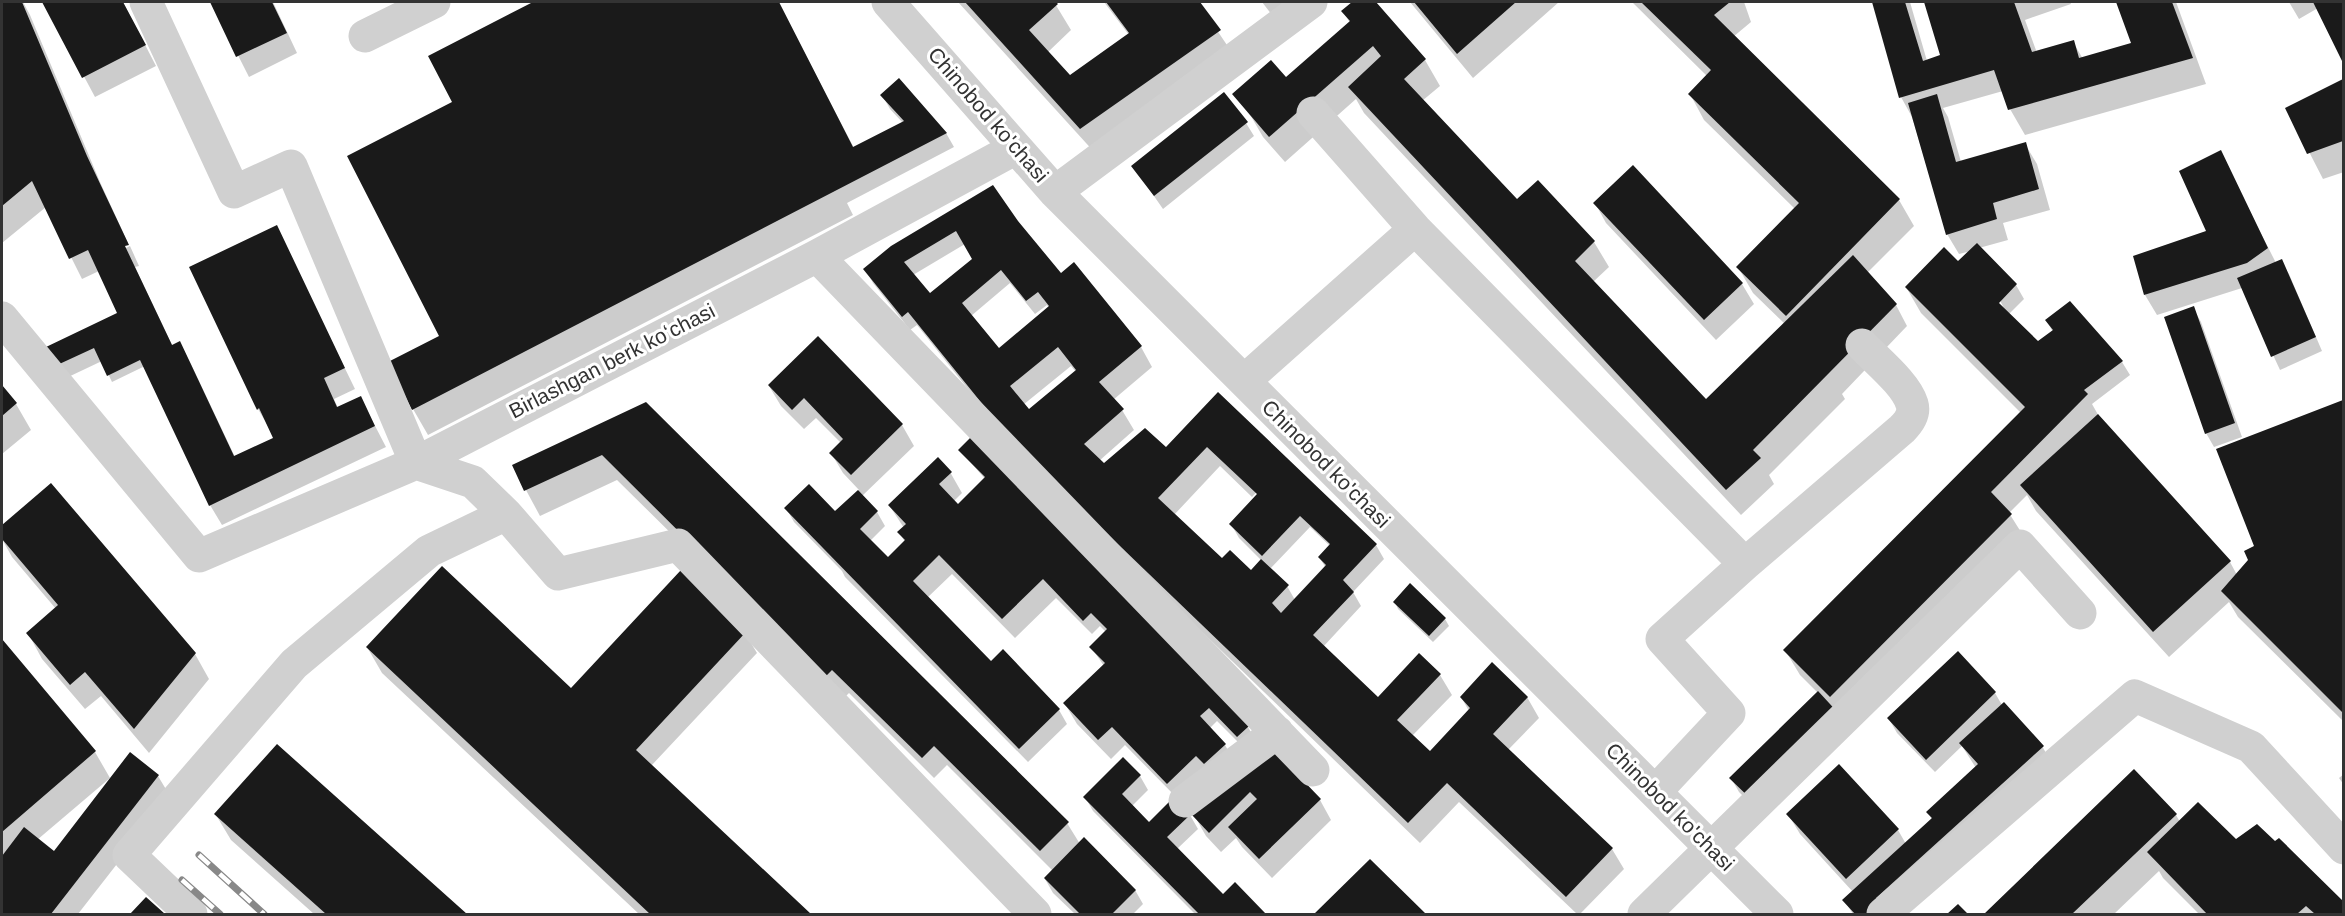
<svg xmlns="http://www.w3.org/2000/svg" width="2345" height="916" font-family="Arial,sans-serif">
<rect width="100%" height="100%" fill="#fff"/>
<path fill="#0003" fill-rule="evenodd" d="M2 2H23L30 15 100 182 128 243 124 246V249L130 246 139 266 135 267 173 347 180 343 191 364 235 457 275 438 258 409 191 268 276 227 355 389 334 399 338 408 360 397 386 447 222 525 210 505 145 366 112 382 102 361 64 379 56 365 119 314 99 271 82 279 46 207 2 243Z
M44 2H123L156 66 95 97Z
M211 2H273L297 53 249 77Z
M536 2H778L854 148 903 123 890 109 882 95 898 81 946 133 954 147 847 203 853 215 428 435 413 409 441 337 454 102 430 57Z
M958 2H1054L1071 30 1047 53 1069 77 1129 35 1104 2H1198L1231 51 1096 154Z
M1262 2H1296L1275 19Z
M1354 2H1374L1425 60 1440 86 1422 101 1517 201 1594 242 1609 267 1593 282 1706 401 1785 324 1753 293 1738 267 1795 209 1704 120 1690 94 1707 76 1632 2H1744L1751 22 1733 37 1899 200 1914 226 1867 273 1896 305 1907 326 1842 394 1845 399 1769 475 1774 484 1741 515 1364 113 1356 99 1285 162 1263 137 1252 118 1234 94 1286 79 1350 23 1343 11Z
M1410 2H1559L1473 78Z
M1873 2H1910L1927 61 1942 56 1926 2H2070L2071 4 2025 20 2037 53 2073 42 2083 59 2133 44 2118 2H2176L2206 84 2025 135 2010 109 2003 91 1943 108 1948 117 1961 162 2025 144 2037 164 2050 210 2003 223 2008 240 1979 248 2016 285 2024 299 2008 315 2045 352 2053 332 2046 320 2122 362 2130 375 2092 404 2101 420 2230 562 2237 575 2250 561 2255 547 2218 450 2344 401V722L2238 617 2229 602 2169 657 2036 511 2027 495 2009 513 2026 540 1762 815 1739 792 1731 778 1818 693 1800 675 1785 650 2021 413 1921 313 1906 287 1963 268 1971 251 1959 254 1947 234 1912 117 1901 97ZM1997 295 2005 310 1999 305Z
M2289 2H2344V60L2318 8 2299 19Z
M2344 80V172L2323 179 2287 109Z
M1246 123 1254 136 1163 209 1133 166Z
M2220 152 2276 263 2281 261 2289 274 2322 351 2280 370 2242 288 2157 315 2145 295 2208 232Z
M992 187 1017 222 1060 275 1074 264 1141 347 1152 367 1113 400 1122 410 1134 430 1099 461 1104 465 1166 449 1218 394 1376 545 1384 559 1353 592 1361 606 1323 647 1378 699 1440 675 1452 695 1412 736 1430 753 1469 711 1461 697H1527L1539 718 1508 750 1612 849 1624 869 1580 914H1577L1459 802 1420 843 1169 600 976 399 917 325 910 330 873 283 865 269ZM965 244 974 259 930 295 913 275ZM1010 283 1035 314 1047 305 1049 308 998 350 971 316ZM1071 366 1076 372 1029 411 1023 405ZM1284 463 1231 524 1239 538 1262 561 1251 572 1222 560 1174 515 1220 466 1252 497ZM1310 527 1330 546 1319 557 1326 568 1295 600 1287 586 1270 569Z
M1595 203 1742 284 1754 304 1716 340 1606 223Z
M2193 308 2201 322 2242 437 2214 447 2206 433Z
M818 338 902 425 914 446 862 496 877 512 885 526 870 541 888 560 905 542 899 532 904 528 889 505 950 472 962 493 954 501 958 506 985 479 960 450 1248 727 1256 741 1246 750 1217 721 1209 729 1225 745 1233 759 1176 797 1125 745 1111 759 1077 724 1065 704 1104 666 1091 647 1106 632 1100 626 1092 634 1056 598 1015 638 952 574 927 598 991 663 1059 710 1067 724 1028 762 845 577 842 571 794 522 786 508 835 513 859 490 843 473 831 453 841 443 816 418 804 429 781 406 769 386Z
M2 387 16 404 31 430 2 454Z
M646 404 1067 823 1080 844 1135 890 1143 904 1133 914H1075L1053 893 1045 879 1053 871 947 765 934 778 849 693 841 701 617 480 540 516 513 466Z
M51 485 195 654 209 679 149 753 101 696 85 709 42 659 28 633 56 609 12 557 2 539V527Z
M1395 602 1445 619 1449 626 1433 642 1398 609Z
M745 633 757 653 651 766 809 914H639L382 673 367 647 571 690Z
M2 641 95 752 110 778 37 840 54 853 158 776 170 796 78 914H2Z
M1958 653 1995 693 2002 705 2042 746 2054 767 1892 914H1853L1844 900 1853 892 1800 834 1788 814 1839 766 1898 830 1906 844 1932 820 1928 812 1976 768 1962 746 1935 772 1897 733 1889 719Z
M1266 744 1320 800 1331 820 1272 878 1242 847 1236 838 1221 852 1206 836 1194 815Z
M277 746 465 914H314L231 840 216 815Z
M1123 759 1140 776 1148 790 1132 806 1149 824 1190 815 1198 829 1177 849 1223 896 1235 884 1264 914H1195L1093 811 1085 797Z
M2134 771 2176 815 2180 822 2236 841 2275 843 2279 840 2344 903V914H2199L2163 878 2159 871 2114 914H1986Z
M2344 774V785L2339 778Z
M1370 861 1423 914H1316Z"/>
<path fill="#1a1a1a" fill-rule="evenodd" d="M2 2H22L87 156 129 245 125 246 172 345 180 341 234 456 273 438 259 408 257 410 189 267 277 225 345 368 324 378 337 407 361 396 375 426 209 506 140 360 107 376 94 348 55 366 46 347 117 313 88 250 69 259 32 181 2 206Z
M42 2H123L146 45 82 78Z
M210 2H272L287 33 236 57Z
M533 2H779L853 147 904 121 880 95 899 78 947 133 412 410 388 362 439 336 347 156 452 102 428 56Z
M965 2H1056L1058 4 1029 30 1070 75 1129 33 1106 2H1200L1221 30 1080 129Z
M1352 2H1376L1426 59 1404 79 1517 199 1538 180 1595 241 1575 261 1706 399 1853 255 1897 304 1753 450 1761 458 1726 490 1348 87 1381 56 1373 46 1269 137 1232 94 1271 60 1286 77 1350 21 1341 11Z
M1414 2H1516L1457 54Z
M1641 2H1730L1714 15 1900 199 1786 316 1736 267 1799 203 1688 94 1711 70Z
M1872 2H1905L1923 61 1940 55 1924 2H2014L2032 52 2074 40 2079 58 2131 43 2116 2H2172L2193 58 2008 110 1994 70 1899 98Z
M2313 2H2343V63Z
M2343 79V141L2307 154 2285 108Z
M1224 92 1248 122 1154 196 1131 166Z
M1937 94 1956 162 2026 142 2039 189 1993 203 1997 219 1946 235 1908 103Z
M2221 150 2268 248 2247 263 2144 295 2133 256 2206 231 2179 171Z
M1633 165 1743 283 1704 320 1593 203Z
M993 185 1018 221 1061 273 1074 262 1142 346 1099 382 1124 409 1084 444 1104 463 1145 428 1166 447 1218 392 1377 544 1343 580 1354 592 1313 635 1378 697 1419 653 1441 674 1397 720 1430 751 1470 708 1460 697 1492 662 1528 697 1493 734 1613 848 1566 897 1447 783 1408 823 1018 448 908 312 902 317 863 269 891 246ZM956 231 972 259 930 293 904 262ZM1001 270 1026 301 1038 292 1049 306 999 348 962 303ZM1058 347 1076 370 1029 409 1010 386ZM1207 447 1257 494 1229 524 1262 556 1300 516 1330 544 1318 557 1326 565 1281 613 1272 603 1289 585 1261 559 1251 570 1230 550 1222 558 1158 498Z
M1977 243 2017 284 1999 303 2038 341 2053 330 2045 320 2070 301 2123 361 2084 390 2088 394 1991 492 2012 514 1830 697 1783 650 2025 407 1905 287 1944 247 1958 261Z
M2282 259 2316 337 2271 357 2237 278Z
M2194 306 2235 423 2205 434 2164 317Z
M818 336 903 424 851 475 829 453 843 439 804 398 792 410 768 385Z
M2 385 17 403 2 416Z
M2343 400V713L2221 591 2248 560 2244 551 2254 546 2216 449Z
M646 402 1069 822 1040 851 934 746 922 758 832 670 825 677 602 455 524 491 512 465Z
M2098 414 2231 561 2153 632 2020 485Z
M973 435 1249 726 1237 737 1209 708 1200 716 1226 744 1204 764 1196 756 1167 784 1112 727 1098 740 1063 703 1105 663 1089 647 1107 629 1091 613 1083 621 1043 579 1002 619 939 555 913 581 991 661 1003 649 1060 709 1019 749 784 508 809 484 835 511 858 490 878 511 860 529 888 557 905 540 897 532 906 524 888 505 938 457 952 472 939 484 958 504 985 477 958 450Z
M51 483 196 653 134 729 85 672 70 685 26 633 58 605 2 539V525Z
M442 566 571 688 681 570 746 632 636 750 811 914H650L366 647Z
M1410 583 1446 618 1429 636 1393 602Z
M2 639 96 751 2 832Z
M1958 651 1996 692 1926 760 1887 718Z
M1818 691 1841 716 1754 802 1729 778Z
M2004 702 2044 746 1876 898 1884 908 1877 914H1855L1842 900 1932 818 1926 812 1978 764 1959 743Z
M1266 742 1321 799 1259 859 1228 827 1257 799 1250 792 1209 833 1192 815Z
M277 744 467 914H326L214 814Z
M130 752 159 775 51 914H2V856L24 827 54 851Z
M1123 757 1141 775 1122 794 1149 822 1174 797 1191 814 1167 837 1223 894 1235 882 1266 914H1199L1083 797Z
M1839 764 1899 829 1846 879 1786 814Z
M2134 769 2177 814 2072 914H1984Z
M2198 802 2236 839 2257 824 2275 841 2279 838 2343 901V914H2315L2306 906 2297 914H2207L2147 852Z
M1084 837 1136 890 1112 914H1080L1044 878Z
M1370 859 1426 914H1314Z
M146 897 165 914H130Z
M1958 904 1968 914H1947Z"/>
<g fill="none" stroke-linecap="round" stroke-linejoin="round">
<path stroke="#d0d0d0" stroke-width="33" d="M146 2 234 192 291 166 416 463 473 482 506 514 558 574 678 545 1035 914
M888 2 1055 192 1777 914
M365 36 434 2
M1313 113 1415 229
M1055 192 1311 2
M817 256 1313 770
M2 318 199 556 416 463 817 256 1016 148
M1244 381 1415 229 1745 564 1902 429C1909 422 1915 414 1912 404 1906 384 1877 361 1862 345
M1655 792 1729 713 1662 639 1745 564
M1185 801 1277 732
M191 914 129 855 294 664 429 551 506 514
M1644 914 2020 546 2080 613
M1883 914 2135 696 2251 747 2344 848"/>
<g stroke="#888" stroke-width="7">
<path id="rail" d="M199 855 264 914
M182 880 220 914"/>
</g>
<use href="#rail" stroke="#fff" stroke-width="4.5" stroke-dasharray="14" stroke-linecap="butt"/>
</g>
<g text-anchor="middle" stroke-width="6" stroke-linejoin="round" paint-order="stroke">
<g font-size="21" fill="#333" stroke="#fff">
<text transform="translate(988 115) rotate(49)" y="7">Chinobod ko'chasi</text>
<text transform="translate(612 361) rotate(-27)" y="7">Birlashgan berk koʻchasi</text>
<text transform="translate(1326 464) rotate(45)" y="7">Chinobod ko'chasi</text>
<text transform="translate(1670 807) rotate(45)" y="7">Chinobod ko'chasi</text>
</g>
</g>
<rect width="2345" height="916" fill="none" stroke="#333333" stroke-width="6"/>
</svg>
